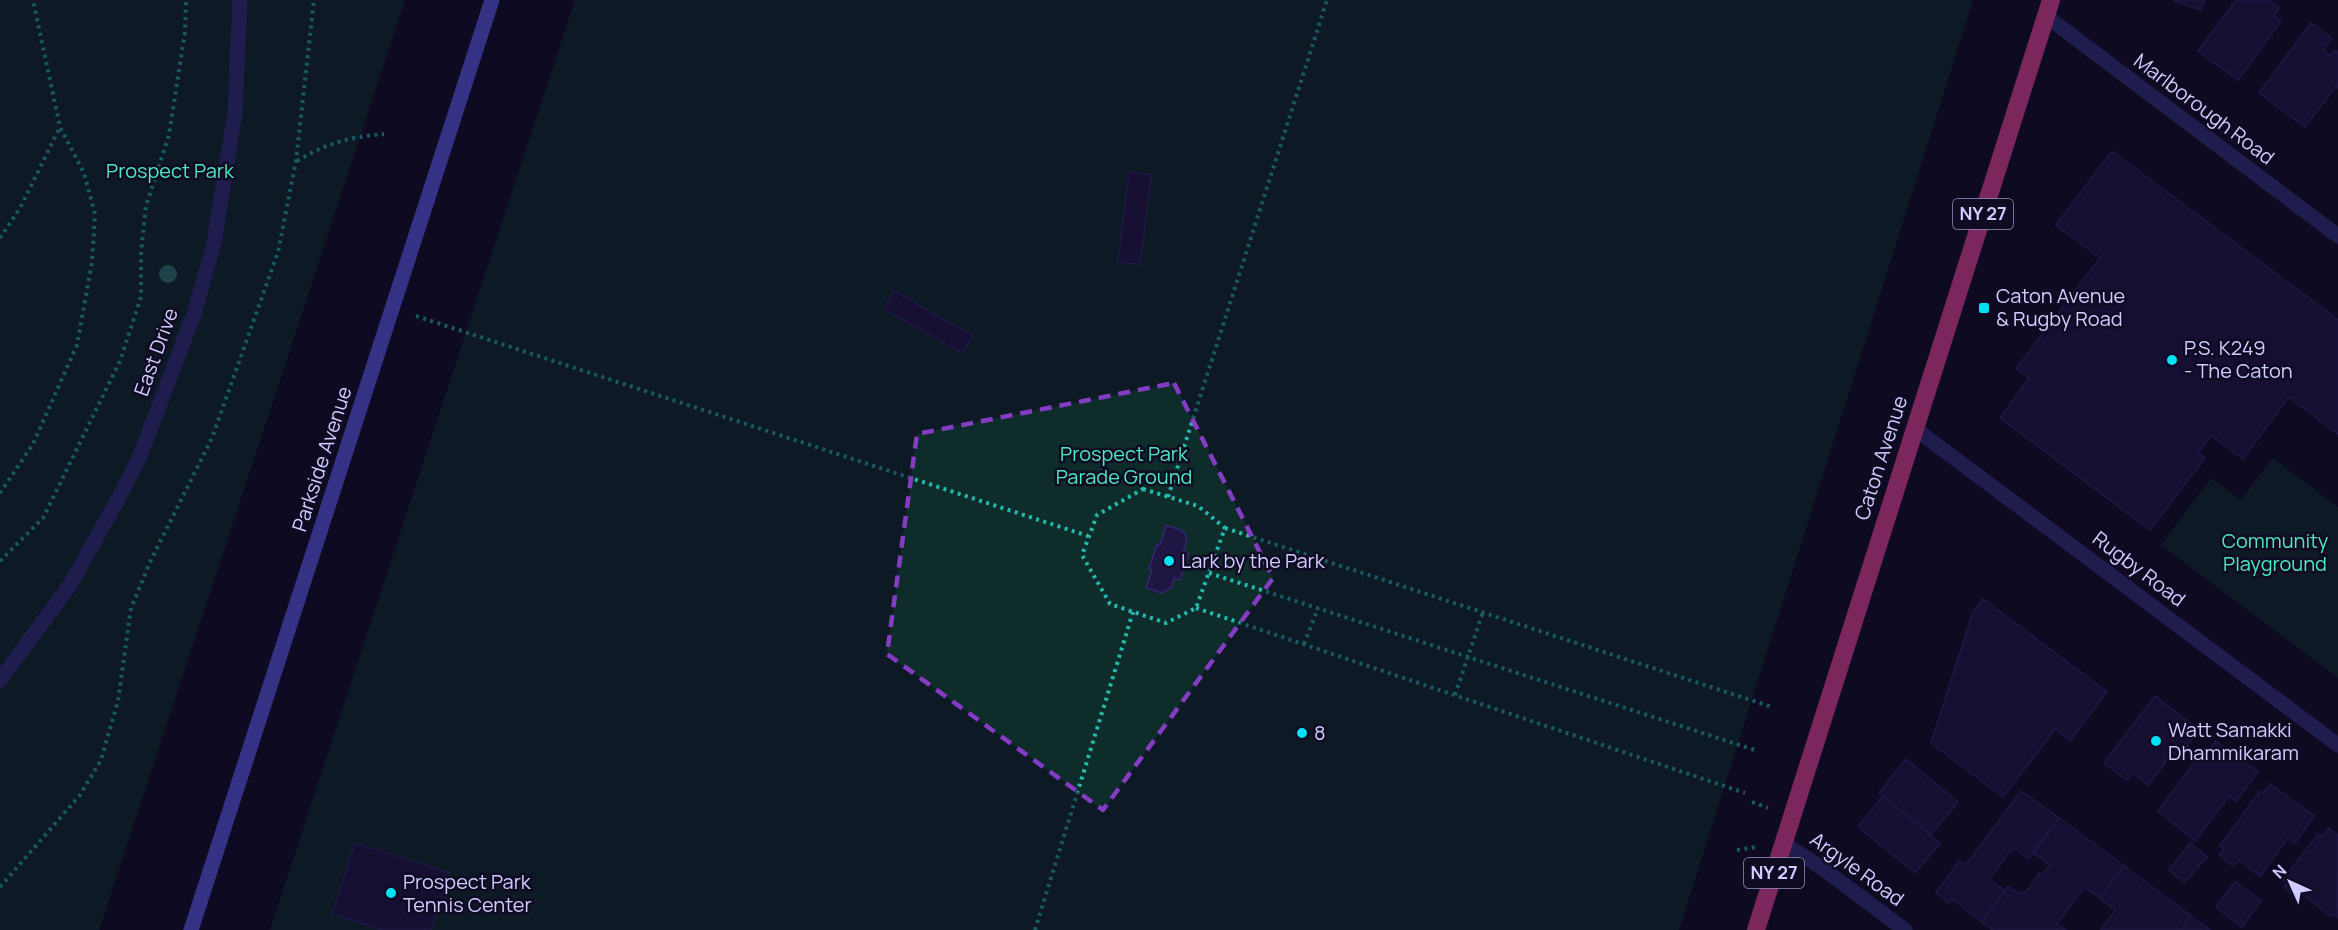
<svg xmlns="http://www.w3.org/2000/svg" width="2338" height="930" font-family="Manrope,sans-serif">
<rect width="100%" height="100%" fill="#0f0b22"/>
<path fill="#0e2c2a" d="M0 0H405L99 930H0Z
M575 0H1973L1679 930H270Z
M2273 458 2338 507V678L2161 545 2211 478 2241 500Z"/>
<path fill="#1f1644" stroke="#342672" stroke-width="1.5" d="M2173 0H2205L2201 10Z
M2236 0H2268L2279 8 2274 16 2281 21 2238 80 2198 51Z
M2311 23 2332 38 2323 50 2330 56 2335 50 2338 52V88L2336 86 2305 127 2259 93Z
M2112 151 2338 320V434L2289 397 2243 459 2211 435 2198 453 2205 458 2150 530 2000 418 2029 378 2016 369 2100 258 2056 225Z
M1129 172 1151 175 1140 264 1118 262Z
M894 291 973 336 962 353 884 309Z
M1166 525 1183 531 1187 540 1183 551 1189 553 1180 580 1174 578 1171 588 1162 593 1146 588 1152 570 1149 569 1157 544 1160 545Z
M1983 599 2107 692 2070 741 2055 729 2003 797 1931 743 1973 612Z
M2155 696 2199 730 2179 757 2171 751 2164 761 2166 762 2148 785 2133 773 2127 780 2104 763Z
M2216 741 2258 772 2236 801 2229 796 2195 841 2158 811 2205 748 2208 751Z
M1906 759 1958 802 1931 835 1879 793Z
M2270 784 2314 816 2295 843 2288 838 2260 876 2238 860 2233 866 2219 855 2224 849 2220 846 2260 791 2263 793Z
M2021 791 2059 818 2029 859 2013 847 1989 879 2005 891 1982 922 1952 899 1949 903 1936 893 1959 861 1966 865Z
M1883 796 1940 843 1915 873 1858 827Z
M2059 818 2124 866 2100 898 2084 887 2057 924 2066 930H1993L1982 922 2008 886 2018 893H2025L2040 873 2042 875 2050 865 2033 852Z
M2329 828 2338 835 2337 917 2334 914 2332 917 2302 894 2298 899 2284 888 2287 883 2283 880 2318 834 2322 837Z
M355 843 449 873 431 930H382L332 914Z
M2190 843 2207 857 2184 883 2169 870Z
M2124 866 2191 916 2181 930H2101L2115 910 2100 898Z
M2235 882 2261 901 2242 927 2216 907Z
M2191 916 2210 930H2181Z"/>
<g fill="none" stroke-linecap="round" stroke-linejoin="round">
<path stroke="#24bbaf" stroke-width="4" stroke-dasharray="3 4.5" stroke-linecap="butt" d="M297 161C327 143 349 137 384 134
M0 238 20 208 60 127
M416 316 1088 536
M1143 489 1198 506 1225 528 1196 608 1166 623 1110 604 1082 555 1097 515Z
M0 493 33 444 77 345 92 262 95 214 84 173 60 127 33 0
M1168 497 1327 0
M1225 528 1772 707
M0 561 43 518 120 361 141 297V252L146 206 169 135 185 32 186 0
M1209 573 1758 751
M1196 608 1745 793
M1304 644 1318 608
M1455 695 1483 612
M1752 802 1768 808
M1737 850 1756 847
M0 887 80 795 101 760 118 701 131 608 151 560 212 438 278 252 296 161 314 0
M1035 930 1133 612"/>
<path stroke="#343384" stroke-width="15" d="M2046 16 2338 236
M1914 428 2338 745
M0 680 70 585 117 501 140 456 194 314 214 243 235 113 240 0
M1783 843 1822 868 1905 930"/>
<path stroke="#6463ff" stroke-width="15" d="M191 930 492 0"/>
<path stroke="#ff47a3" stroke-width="18" d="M1756 930 2051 0"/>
</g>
<circle fill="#328578" cx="168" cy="274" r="9"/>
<path d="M0 0H2338V930H0ZM1174 383 1273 578 1103 810 887 654 917 434Z" fill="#0f0b22" fill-opacity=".55" fill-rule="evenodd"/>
<path fill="none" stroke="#843cc5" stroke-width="4.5" stroke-dasharray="12 8" stroke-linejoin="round" d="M1174 383 1273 578 1103 810 887 654 917 434Z"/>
<g fill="#00e3f7" stroke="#0f0b22" stroke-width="2">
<rect x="1978" y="302" width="12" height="12" rx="3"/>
<circle cx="2172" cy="360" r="6"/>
<circle cx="1169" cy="561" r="6"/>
<circle cx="1302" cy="733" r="6"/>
<circle cx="2156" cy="741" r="6"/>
<circle cx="391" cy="893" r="6"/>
</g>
<g text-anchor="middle" stroke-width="5" stroke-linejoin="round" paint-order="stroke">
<g fill="#0f0b22" stroke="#9792bd" stroke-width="1.5">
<rect x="1953" y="199" width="60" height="30" rx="4.5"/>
<rect x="1744" y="858" width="60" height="30" rx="4.5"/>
</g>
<g font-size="18" font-weight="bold" fill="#d1ccff">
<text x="1983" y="220">NY 27</text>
<text x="1774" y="879">NY 27</text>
</g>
<g font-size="20" fill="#d1ccff" stroke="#0f0b22">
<text transform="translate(2204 109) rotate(37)" y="7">Marlborough Road</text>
<text transform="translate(156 352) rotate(-70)" y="7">East Drive</text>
<text transform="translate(1881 458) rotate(-72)" y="7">Caton Avenue</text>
<text transform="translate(322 459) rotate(-72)" y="7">Parkside Avenue</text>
<text transform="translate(2139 569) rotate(37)" y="7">Rugby Road</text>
<text transform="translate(1857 869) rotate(36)" y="7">Argyle Road</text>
</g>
<g font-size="20" fill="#4fe8bf" stroke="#0f0b22">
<text x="170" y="178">Prospect Park</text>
<text x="1124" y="461">Prospect Park<tspan x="1124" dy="23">Parade Ground</tspan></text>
<text x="2275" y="548">Community<tspan x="2275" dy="23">Playground</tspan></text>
</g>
<g font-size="20" fill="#d1ccff" stroke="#0f0b22" text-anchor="start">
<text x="1996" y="303">Caton Avenue<tspan x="1996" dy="23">&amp; Rugby Road</tspan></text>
<text x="2184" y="355">P.S. K249<tspan x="2184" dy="23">- The Caton</tspan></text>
<text x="1181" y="568">Lark by the Park</text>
<text x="2168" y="737">Watt Samakki<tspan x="2168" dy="23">Dhammikaram</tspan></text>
<text x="1314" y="740">8</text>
<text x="403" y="889">Prospect Park<tspan x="403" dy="23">Tennis Center</tspan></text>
</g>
</g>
<g transform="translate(2290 882) rotate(315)" stroke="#0f0b22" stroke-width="4.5" paint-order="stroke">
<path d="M0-4.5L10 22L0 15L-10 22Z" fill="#d1ccff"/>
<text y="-9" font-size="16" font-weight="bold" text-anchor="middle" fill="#d1ccff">N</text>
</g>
</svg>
